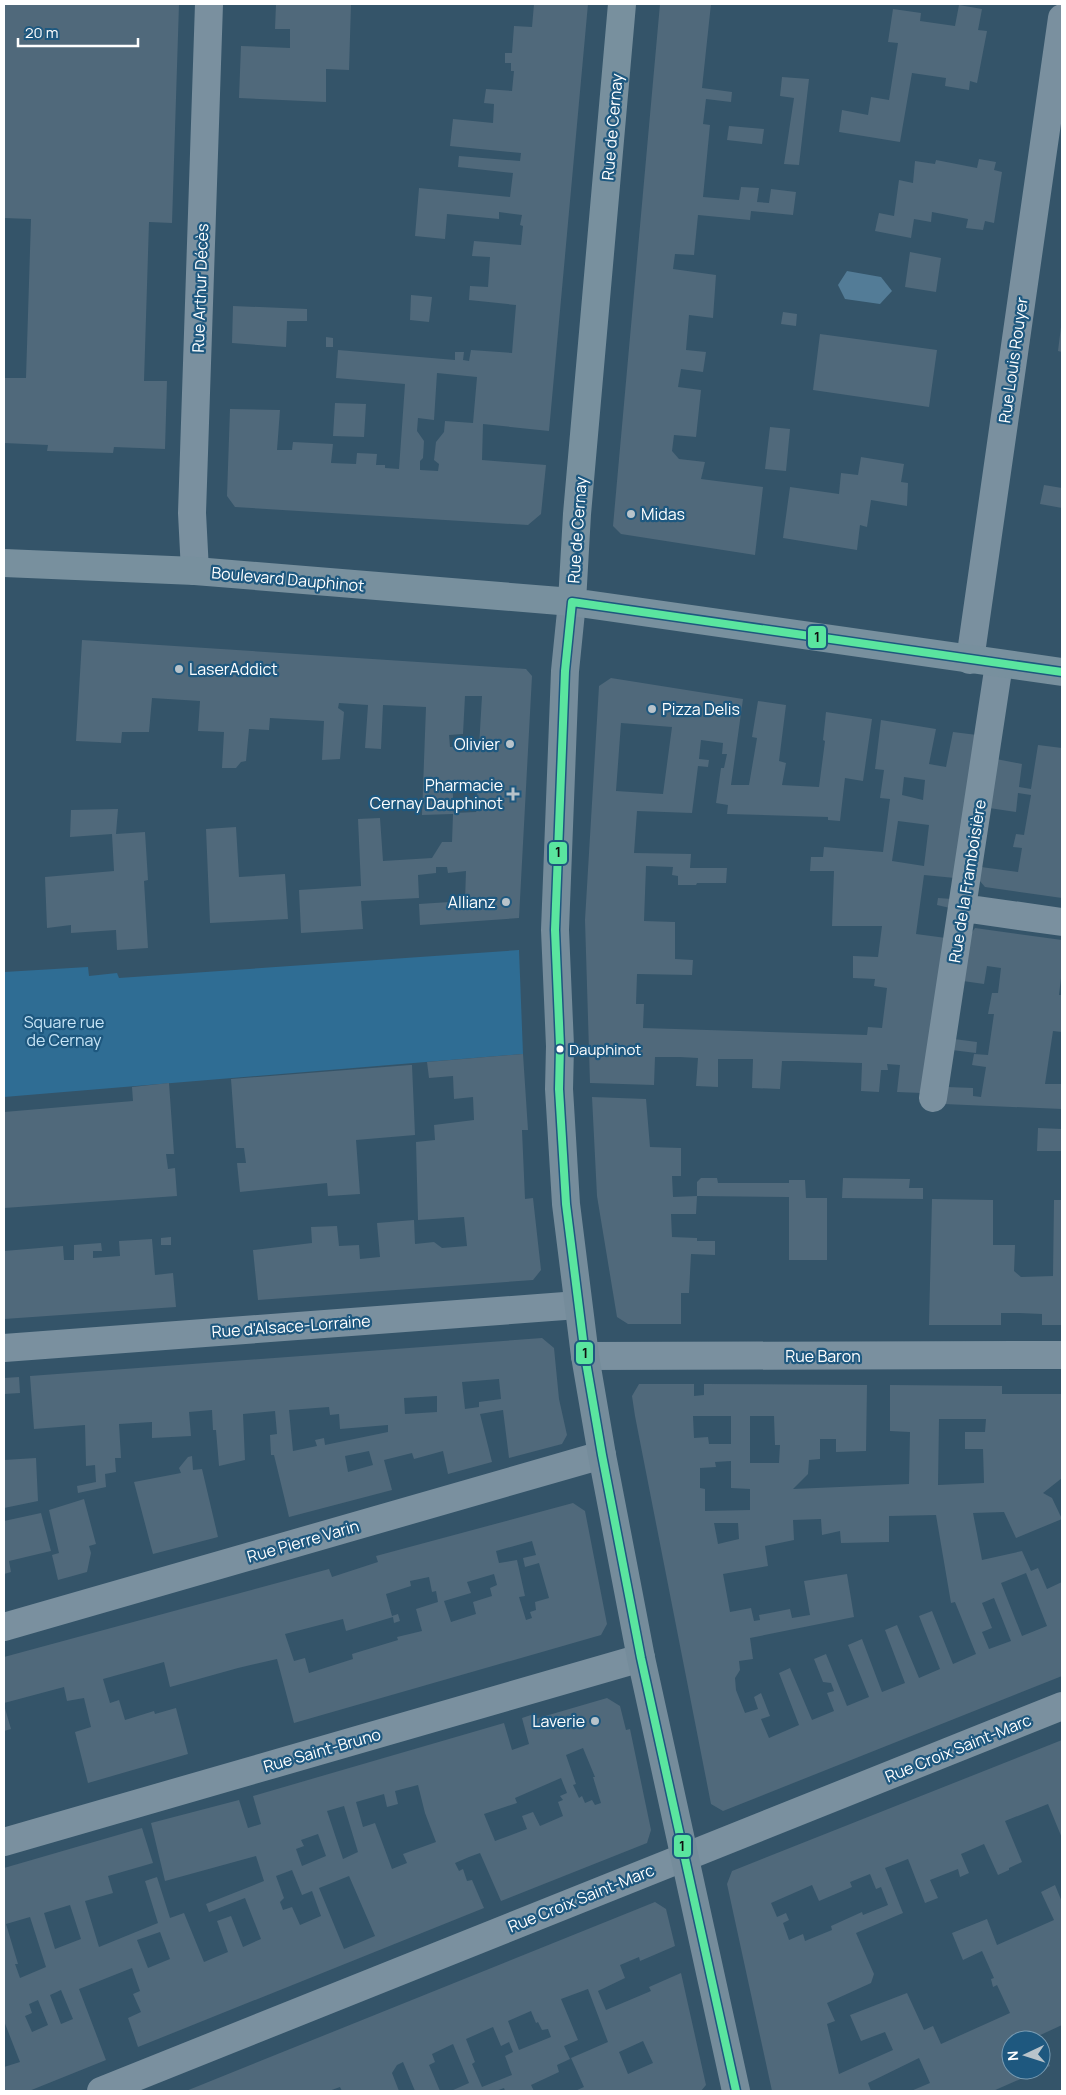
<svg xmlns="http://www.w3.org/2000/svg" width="1066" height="2095" font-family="Manrope,sans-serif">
<rect width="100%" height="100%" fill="#345469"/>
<path fill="#2f6d94" d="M519 950 523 1054 4 1097V972L88 967 89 976 117 973 119 978Z"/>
<path fill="#537c97" d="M847 271 881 277 892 291 880 304 845 299 838 285Z"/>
<path fill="#50697b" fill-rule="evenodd" d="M4 4H179L172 223 149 222 144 381H167L165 449 114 447 113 453 47 451 48 445 4 443V378H26L31 219 4 218Z
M276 4H351L349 70 326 69V102L239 98 241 46 290 48V29H275Z
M534 4H588L549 431 483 424 482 460 546 465 541 514 528 525 235 507 227 496 230 409 280 410 277 450H292L293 442 333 444 331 463 356 464 357 453 377 454 376 465H385V468L399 469 405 384 336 378 338 350 455 360V352H464L463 360 469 361 471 350 512 353 516 305 469 300 470 286 488 287 490 257 472 256 474 241 521 245 523 226 520 225 522 215 499 212V219L447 214 445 239 415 236 419 188 510 197 513 173 458 167 459 156 520 161 521 153 450 146 453 119 493 123 494 104 484 103 486 89 512 91 514 71H511V63H505V53H512L514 26 532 27ZM437 373 477 377 473 423 445 421 444 432 436 442 434 460 439 464 438 471 420 470V461L423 458 424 441 417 431 418 418 434 420Z
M660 4H711L702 88 732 92 731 102 706 99 703 124 710 125 703 197 739 200 741 187 759 188 757 202 769 203 771 189 796 192 793 215 751 211 750 220 698 215 694 255 675 254 673 269 716 275 713 318 689 315 686 350 706 352 703 372 681 369 678 387 701 390 696 437 674 435 672 451 679 459 705 462 701 479 763 487 755 555 621 534 613 526Z
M959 5 982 9 978 30 987 31 977 83 970 81 969 90 945 86 946 78 912 73 900 142 839 132 842 110 868 115 871 97 889 100 898 43 888 42 893 9 921 13 920 21 955 26Z
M782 77 809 79 799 165 784 164 794 98 780 96Z
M729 126 764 129 762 144 727 140Z
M979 159 996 162 994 170 1002 172 994 223 985 221 983 230 966 228 968 219 932 212 931 222 914 219 911 238 875 231 879 213 894 216 899 180 913 183 915 161 935 164 936 160 977 168Z
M910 252 941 258 936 292 905 287Z
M411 295 432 297 429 322 410 320Z
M233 306 307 309V321H287L286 347 232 343Z
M783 312 797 314 796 326 781 324Z
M1061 327H1062V352L1058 351Z
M820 334 937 350 929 407 813 390Z
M326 337 333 338V347H326Z
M335 403 366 404 364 437 333 436Z
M770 427 790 429 786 471 765 469Z
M861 457 904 464 901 482 908 483 907 506 871 500 867 527 860 525 857 550 783 538 790 487 839 494 841 473 858 475Z
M1044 485 1062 488V508L1040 504Z
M82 640 526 669 532 676 519 918 420 925 419 904 465 901 466 871 448 873 447 867H436V873L418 875 419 898 361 901 363 929 301 933 299 890 361 886 358 819 380 818 383 861 432 858 442 842H452L453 814 422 815 426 707 383 705 381 749 365 748 368 705 339 703 338 708 344 712 340 759 322 760 324 721 270 718 269 730 249 729 246 761 241 762 236 768H222L224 732 198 731 200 701 152 698 149 732H122L121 743 76 741ZM465 696H482L479 747H450L449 735 463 734ZM452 781 478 783 476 812 454 813Z
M611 678 743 699 731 785H749L757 738 752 737 758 701 786 705 779 761 786 763 782 785 819 787 825 741 823 740 826 712 872 719 863 781 845 778 840 821 828 820V817L727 814 728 805 716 803 721 768H724L727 754H722L723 743 701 740 699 759 709 760 708 767 698 766 692 813 637 811 634 853 691 854 690 868H727L726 883H697L696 885H678V876L672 875 673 867 646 866 644 921 675 922V959L693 960 692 975 637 974 636 1004H644L643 1028 867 1035 868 1027 882 1028 887 988 874 986 875 979 853 978V956L878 957 882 926H832L834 871H810L811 857H823L824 847 883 852 890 799 880 798 884 770 875 769 881 720 936 729 929 764 946 767 953 732 977 735 955 878 924 875 916 934 946 938 922 1093 897 1092 900 1065 887 1064 888 1070H881L879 1092 861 1091 862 1063 799 1061H782L780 1089 752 1088 753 1059H718V1087L696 1086 698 1058 680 1057H655L654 1085 590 1083 585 920 599 686ZM621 723 672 727 663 794 616 791ZM904 777 925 780 923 800 902 795ZM898 821 929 825 924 866 892 861Z
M1038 745 1062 748V898L985 887 979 880 981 867 1018 872 1022 848 1013 847 1016 834 1024 835 1031 795 1018 793 1016 812 989 808 996 759 1022 764 1019 787 1031 789Z
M118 809 116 834 145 832 148 880 144 881 148 948 117 950 116 930 71 933V925L47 928 45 877 114 871 112 834 70 837 71 810Z
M236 827 239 877 285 874 288 919 210 923 206 829Z
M938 898 952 899 950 908 937 905Z
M975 928 1062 940V970L1059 995H1062V1032L1053 1031 1045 1084H1062V1109L944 1104 947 1087 973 1088V1096L981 1097 986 1067 972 1065 974 1054 988 1055 994 1014H988L992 993H998L1001 968 987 966 984 984 963 981 970 935Z
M954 1039 977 1042 976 1053 952 1050Z
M523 1054 528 1130H522L525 1199 533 1198 541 1270 533 1280 258 1300 253 1250 312 1243 311 1227 337 1226 339 1246 359 1245 360 1259 380 1257 377 1223 414 1220 415 1244 434 1242 442 1248 467 1246 464 1217 418 1220 416 1142 435 1140 434 1125 474 1120 473 1097 454 1099 453 1076 429 1078 427 1062Z
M410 1065H412L415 1135 356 1140 360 1194 328 1196 327 1183 240 1192 237 1163H246L244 1148H236L231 1079Z
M169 1083 174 1154H166L168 1169 175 1168 177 1196 4 1208V1112L133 1101 132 1087Z
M592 1097 646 1099 650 1147 681 1148V1176H672L673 1197 697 1196 696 1214H671L672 1237 697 1238V1241H715V1255L691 1254 689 1293H681V1324H628L617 1317 597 1196Z
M1038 1128 1062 1129V1151H1037Z
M701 1178H717L718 1183H789V1180H805L806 1198H827V1260H789V1197L697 1196V1182Z
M843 1178 910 1179 909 1188H923V1199L842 1198Z
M932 1199 993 1200V1245H1015L1014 1271 1021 1277 1053 1276 1054 1200H1062V1325H1042V1314L1019 1313H1001V1325H929Z
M171 1237V1245H161V1238Z
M152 1239 155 1275 173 1273 176 1307 4 1319V1251L63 1246 64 1260H74V1245L101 1243 102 1251H93V1258L120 1256 119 1241Z
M542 1338 554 1348 559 1399 567 1435 562 1444 509 1458 503 1410 480 1414 492 1462 448 1474 443 1451 414 1459 412 1453 384 1460 392 1490 289 1517 274 1455H271L270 1435 277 1434 275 1411 243 1414 245 1460 219 1466 216 1430H213L212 1410 189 1412 191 1436 152 1438V1422L119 1424 121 1458H115L116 1472 105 1474 106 1487 78 1493 77 1486 96 1482 95 1465 86 1466 85 1425 34 1429 30 1376ZM499 1379 501 1399 479 1402V1407L465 1409 462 1382ZM437 1396V1412L405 1414 404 1398ZM329 1407 330 1415 339 1414 340 1429 388 1425V1432L325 1445 324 1438 315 1440 317 1446 293 1451 289 1410ZM369 1451 373 1465 348 1472 345 1456Z
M19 1377 20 1393 4 1394V1378Z
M639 1384H694V1396L704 1395V1384L867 1385 866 1451 836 1452V1439H820V1459L809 1460 808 1474 793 1489 909 1484 910 1432 890 1431V1385L1002 1386V1394H1062V1478L1043 1493 1052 1498 1062 1519 1016 1538 1004 1512 973 1513 982 1560 1022 1551 1031 1571 1038 1568 1047 1589 1062 1582V1676L723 1811 711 1804 635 1416 632 1396ZM693 1416H731V1444H709L708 1437 694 1438ZM750 1416H774L775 1445H780L779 1463H750ZM939 1419H986L985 1432H965V1449H983L984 1483 938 1485ZM731 1461V1488L750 1489V1510L705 1511V1489L700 1488V1468L716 1467 715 1462ZM936 1515 951 1603 955 1602 976 1654 953 1664 932 1611 919 1616 940 1669 919 1678 897 1625 885 1630 905 1683 882 1692 862 1639 848 1645 869 1697 847 1706 826 1654 814 1659 823 1682 831 1683 834 1691 827 1693 834 1711 812 1720 790 1668 779 1673 799 1725 769 1738 761 1719 770 1716 761 1693 754 1697 758 1709 745 1713 736 1690 735 1678 740 1670 739 1661 753 1659 750 1638 854 1617 847 1574 804 1581 810 1615 792 1618 790 1609 759 1615 760 1620 754 1621 751 1608 730 1612 723 1574 768 1566 765 1546 794 1540 793 1520 821 1519 822 1535 840 1531 841 1543 889 1542V1516ZM714 1523H738L739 1539 718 1544ZM1026 1573 1047 1626 1022 1636 1001 1583ZM994 1598 1011 1641 989 1649 982 1632 992 1628 982 1603Z
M192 1456 193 1470 202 1469 218 1537 153 1554 134 1482 181 1473 179 1468 188 1457Z
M36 1458 38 1501 4 1508V1460Z
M84 1499 96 1544 89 1546 91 1553 87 1572 58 1580 52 1555 59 1553 49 1510Z
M573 1503 585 1511 607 1624 601 1635 294 1723 277 1659 238 1668 170 1687 164 1662 103 1679 110 1703 119 1700 125 1720 154 1711 155 1714 176 1708 188 1754 88 1783 75 1732 91 1727 84 1698 67 1701 64 1687 4 1703V1657L329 1569 332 1577 378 1562 376 1556ZM532 1541 536 1555 523 1558 525 1567 539 1563 549 1598 535 1602 536 1610 530 1612 532 1618 526 1620 519 1597 525 1596 517 1560 499 1563 496 1551ZM494 1574 497 1585 490 1588 492 1596 473 1602 476 1614 451 1622 444 1601 471 1593 467 1582ZM429 1577 432 1592 436 1591 438 1602 416 1609 422 1631 397 1637 398 1640 352 1654 353 1659 309 1673 305 1658 294 1661 285 1634 343 1619 346 1631 393 1617 394 1623 400 1621 398 1614 392 1616 386 1594 411 1586 410 1581Z
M41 1513 51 1551 9 1561 11 1572 4 1574V1521Z
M607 1698 620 1706 626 1730 630 1729 651 1830 647 1843 501 1901 480 1853 469 1857 455 1863 459 1871 463 1869 467 1881 472 1880 484 1908 138 2047 128 2018 141 2012 133 1994 140 1991 132 1968 79 1989 106 2060 29 2091H4V2067L20 2062 4 2021V1984L5 1983 4 1978V1868L142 1828 153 1863 108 1876 113 1893 85 1901 99 1947 158 1923 145 1881 157 1877 170 1918 184 1913 204 1962 228 1952 217 1921 231 1916 243 1947 261 1939 245 1898 209 1912 206 1904 264 1881 256 1856 165 1881 151 1823 239 1800 248 1828 261 1824 253 1796 504 1723 512 1750 529 1744 522 1718 534 1714 535 1719ZM583 1748 595 1777H593L601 1803 595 1805 592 1800 585 1803 582 1796 579 1798 573 1785 576 1784 566 1755ZM561 1778 567 1793 560 1796 563 1800 558 1802 563 1816 540 1826 533 1812 522 1816 527 1829 495 1841 484 1814 517 1803 515 1798ZM418 1785 425 1813 436 1842 403 1854 407 1863 392 1869 375 1823 363 1827 356 1802 384 1794 387 1807 398 1804 395 1791ZM344 1806 358 1852 343 1859 327 1811ZM318 1834 326 1856 302 1866 296 1849 304 1846 301 1840ZM292 1870 302 1895 312 1891 321 1916 300 1925 292 1907 283 1910 280 1902 284 1898 276 1876ZM349 1876 375 1936 344 1949 319 1888ZM70 1905 81 1939 55 1949 44 1913ZM30 1917 46 1967 20 1978 15 1964H18L6 1924ZM160 1932 170 1959 148 1968 137 1940ZM61 1990 73 2019 61 2024 50 1995ZM38 2000 48 2025 32 2032 25 2016 32 2013 29 2004Z
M4 1705 11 1729 4 1731Z
M1062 1740V1838L1048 1804 1005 1821 1022 1862 1009 1868V1870L998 1875 984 1844 961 1854 969 1873 960 1877 958 1869 930 1880 938 1898 925 1903 908 1859 885 1868 903 1913 856 1933 874 1974 871 1983 827 2003 835 2021 827 2024 839 2074 893 2050 885 2032 861 2041 850 2015 907 1993 924 2030 933 2026 941 2044 1010 2013 997 1985 993 1987 991 1979 994 1978 982 1951 963 1960 952 1933 987 1919 997 1945 1054 1920 1041 1892 1055 1885 1062 1902V2025L1036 2037 1038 2040H1011V2070H1041V2047L1050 2066 993 2091H911L930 2083 919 2058 868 2083 871 2091H772L727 1884 732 1871ZM870 1874 876 1889 881 1887 888 1905 863 1915 862 1912 831 1926 832 1930 805 1941 803 1934 789 1940 783 1923 789 1920 786 1913 777 1917 771 1903 812 1885 819 1901 852 1887 850 1882Z
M655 1902 666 1909 675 1946 640 1961 639 1957 620 1965 625 1978 598 1991 606 2010 651 1991 649 1987 681 1973 706 2085 701 2091H575L584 2087 571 2058 608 2042 588 1989 561 1999 578 2040 564 2046 570 2059 557 2065 559 2072 531 2085 534 2091H505L504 2088 496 2091H451L469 2083 453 2044 432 2054 435 2062 429 2065 440 2091H415L403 2062 397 2065 392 2073 399 2091H342L340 2087 329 2091H186ZM531 2011 536 2023 538 2022 542 2030 548 2029 551 2037 519 2050 508 2021ZM493 2027 501 2046 509 2042 513 2052 505 2056 512 2075 482 2087 472 2064 475 2062 466 2039ZM643 2041 653 2063 628 2074 619 2052Z"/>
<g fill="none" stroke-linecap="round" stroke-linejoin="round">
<path stroke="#7a909f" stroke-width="28" d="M195 571 192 513 209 4
M970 660 1062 18
M963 908 1062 922
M933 1098 999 664
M4 1348 578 1305
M585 1356 1062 1355
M4 1627 602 1455
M4 1842 641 1658
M101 2091 1062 1706"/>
<path stroke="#758c9b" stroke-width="28" d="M572 602 565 671 555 930 560 1046 559 1089 566 1204 585 1356 602 1455 641 1658 736 2091"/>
<path stroke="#78909e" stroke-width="28" d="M4 563 195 571 572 602 1062 672
M572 602 577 514 622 4"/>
<g stroke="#1e587f" stroke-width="11">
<path id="bus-1" d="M572 602 565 671 555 930 560 1046 559 1089 566 1204 585 1356 602 1455 641 1658 736 2091
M572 602 1062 672"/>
</g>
<use href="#bus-1" stroke="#5ae59f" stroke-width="8"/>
</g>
<g fill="#b8c3ca" stroke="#1e587f" stroke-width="2">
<circle cx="631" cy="514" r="5"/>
<circle cx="179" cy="669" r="5"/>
<circle cx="652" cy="709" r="5"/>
<circle cx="510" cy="744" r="5"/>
<path d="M510.5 786.5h5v5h5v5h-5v5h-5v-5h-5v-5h5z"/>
<circle cx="506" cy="902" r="5"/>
<circle cx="595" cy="1721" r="5"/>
</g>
<circle fill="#fff" stroke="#1e587f" stroke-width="2" cx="560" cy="1049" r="4.5"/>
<g text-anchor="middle" stroke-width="4.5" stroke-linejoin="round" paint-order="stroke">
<g font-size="15" fill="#fff" stroke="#1e587f" text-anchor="start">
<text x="569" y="1055">Dauphinot</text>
</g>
<g font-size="16" fill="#fff" stroke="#1e587f">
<text transform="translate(612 127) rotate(-85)" y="6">Rue de Cernay</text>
<text transform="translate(200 288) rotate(-88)" y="6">Rue Arthur Décès</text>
<text transform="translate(1013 360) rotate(-82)" y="6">Rue Louis Rouyer</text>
<text transform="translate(577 530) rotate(-86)" y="6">Rue de Cernay</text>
<text transform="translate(288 579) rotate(5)" y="6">Boulevard Dauphinot</text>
<text transform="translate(967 881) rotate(-81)" y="6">Rue de la Framboisière</text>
<text transform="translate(291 1326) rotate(-4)" y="6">Rue d'Alsace-Lorraine</text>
<text x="823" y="1362">Rue Baron</text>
<text transform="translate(303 1541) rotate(-16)" y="6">Rue Pierre Varin</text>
<text transform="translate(958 1748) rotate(-22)" y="6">Rue Croix Saint-Marc</text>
<text transform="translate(322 1750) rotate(-16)" y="6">Rue Saint-Bruno</text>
<text transform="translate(581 1898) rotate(-22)" y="6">Rue Croix Saint-Marc</text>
</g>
<g font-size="16" fill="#fff" stroke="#1e587f" text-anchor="end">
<text x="641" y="520" text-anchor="start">Midas</text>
<text x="189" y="675" text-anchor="start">LaserAddict</text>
<text x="662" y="715" text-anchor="start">Pizza Delis</text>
<text x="500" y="750">Olivier</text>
<text x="503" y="791">Pharmacie<tspan x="503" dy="18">Cernay Dauphinot</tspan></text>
<text x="496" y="908">Allianz</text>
<text x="585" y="1727">Laverie</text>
</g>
<g font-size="16" fill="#c6e4f6" stroke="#1e587f">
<text x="64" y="1028">Square rue<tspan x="64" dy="18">de Cernay</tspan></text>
</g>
</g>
<g stroke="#1e587f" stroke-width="2">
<rect x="807" y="625" width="20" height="24" rx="5" fill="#5ae59f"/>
<rect x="548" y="841" width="20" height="24" rx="5" fill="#5ae59f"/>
<rect x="575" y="1341" width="19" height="24" rx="5" fill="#5ae59f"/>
<rect x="673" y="1834" width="19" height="24" rx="5" fill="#5ae59f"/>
</g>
<g font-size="14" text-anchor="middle" font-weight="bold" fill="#111">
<text x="817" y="642">1</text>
<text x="558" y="857">1</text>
<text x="585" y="1358">1</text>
<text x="682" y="1851">1</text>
</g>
<rect width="1066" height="2095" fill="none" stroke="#ffffff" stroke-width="10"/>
<g transform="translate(1026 2055) rotate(266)"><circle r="24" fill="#1e587f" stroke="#789bb2"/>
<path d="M0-4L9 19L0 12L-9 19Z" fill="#b8c3ca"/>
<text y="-8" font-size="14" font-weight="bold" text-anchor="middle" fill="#ffffff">N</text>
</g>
<path d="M18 38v8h120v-8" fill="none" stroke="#ffffff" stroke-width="2.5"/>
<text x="25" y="38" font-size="15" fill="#ffffff" stroke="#1e587f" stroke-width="4" paint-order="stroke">20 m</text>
</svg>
